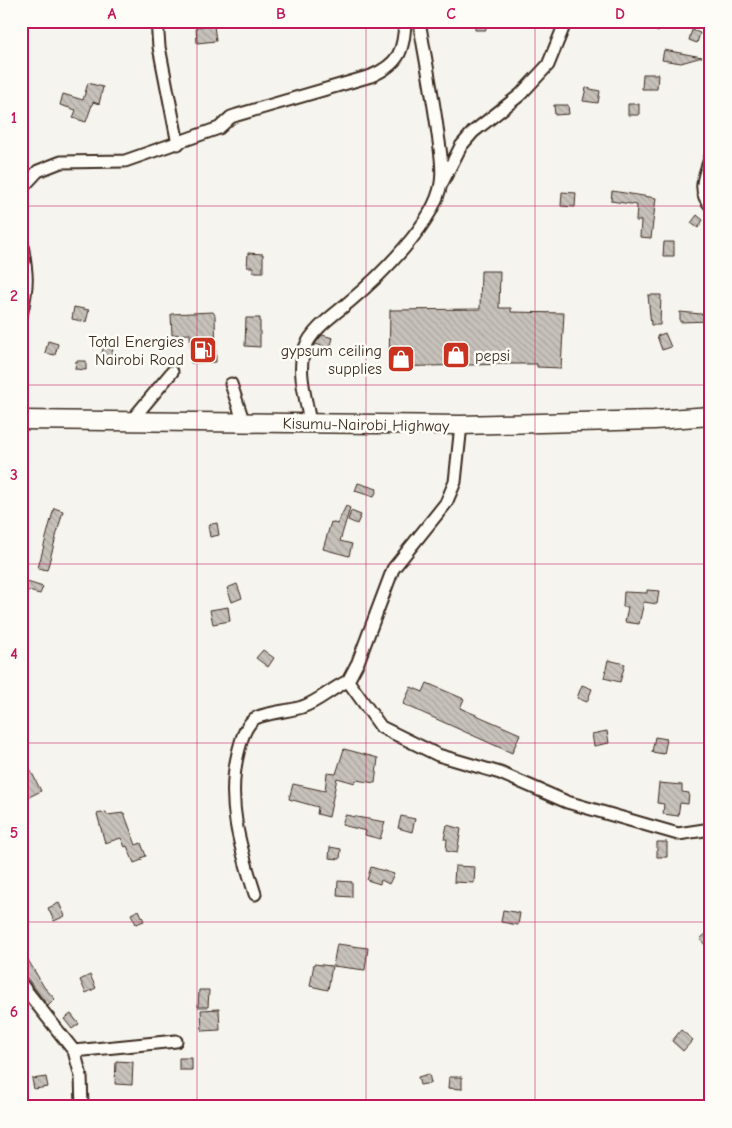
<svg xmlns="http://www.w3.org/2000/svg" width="732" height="1128" font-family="'Comic Neue',sans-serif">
<defs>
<pattern id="building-back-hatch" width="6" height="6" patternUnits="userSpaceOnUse" patternTransform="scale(1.25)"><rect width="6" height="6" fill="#c7c1bb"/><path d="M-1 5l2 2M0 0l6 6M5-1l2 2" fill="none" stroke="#aca6a0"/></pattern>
</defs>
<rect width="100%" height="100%" fill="#f5f4ee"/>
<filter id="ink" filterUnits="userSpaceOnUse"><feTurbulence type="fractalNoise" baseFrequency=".02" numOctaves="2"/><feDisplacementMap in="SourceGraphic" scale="10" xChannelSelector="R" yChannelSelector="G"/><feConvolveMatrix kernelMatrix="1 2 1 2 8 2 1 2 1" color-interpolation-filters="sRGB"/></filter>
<g filter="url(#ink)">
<path fill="url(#building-back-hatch)" stroke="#3b2a1e" d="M475 21H486V30H475Z
M639 21H664L658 32Z
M214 25 216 41 197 43 196 27Z
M692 30 700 33 697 43 689 40Z
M664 50 702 57 681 63 662 60Z
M643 74H658L657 89H642Z
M88 83 103 87 99 104 93 102 86 122 73 118 76 110 60 105 63 94 83 100Z
M586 88 600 91 598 103 583 101Z
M628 104H639V115H628Z
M554 105H568L569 114 555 115Z
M612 191 656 198 651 238 640 237 641 221H636L637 205 611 201Z
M562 192 576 193 575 207 561 206Z
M697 215 703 220 698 228 691 223Z
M664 242H674V256H663Z
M248 253 263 254V272H253V267H247Z
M481 271H500L499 308H511V312L564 313 561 368 537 367V364H510L389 367 390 310 480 309Z
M648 295H661L660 325H651Z
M74 307 89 310 86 322 72 319Z
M213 312 215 315 216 362 191 363 190 334 172 335 171 314Z
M680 312 711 315V321L680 322Z
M246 318H260V347L245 346Z
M665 333 671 347 662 350 657 336Z
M322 335 333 338 330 348 315 344Z
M48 341 58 344 55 355 45 353Z
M104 346 113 349 110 359 101 356Z
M76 361H86V370L75 369Z
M358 483 377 489 374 497 355 491Z
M346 506 350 508 340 541 352 544 349 556 323 549 331 522 337 524Z
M54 508 63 511 47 570 38 568Z
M351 511 361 515 357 524 348 520Z
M217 523 219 535 210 537 208 525Z
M21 580 43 587 40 594 21 589Z
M237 584 242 598 232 602 227 588Z
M647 590 659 591 657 604 644 602 639 624 625 622 628 607H623L624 592 647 593Z
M228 607 230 621 213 624 210 610Z
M263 650 274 658 268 667 256 658Z
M608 660 625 664 620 682 604 678Z
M427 683 464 699 460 708 520 734 512 753 403 704 411 687 423 692Z
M582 685 592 689 587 702 577 698Z
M607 731 609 743 594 746 592 734Z
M655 737 667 739 664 754 652 752Z
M344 749 378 758 375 783 356 780 355 783 337 778 329 817 317 814 318 807 289 799 293 784 325 791 327 773 336 774Z
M31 771 41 791 21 801V776Z
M659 783 682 785V792L689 793 688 804 680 803 678 816 663 814 664 804 657 803Z
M106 812 107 815 124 813 136 845 141 843 146 856 141 858 142 860 134 863 127 846 125 847 121 838 105 843 97 814Z
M345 815 385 822 380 839 365 835 366 831 342 825Z
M401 816 415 819 412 832 398 828Z
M447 825 461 829 457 853 446 851 447 839H444Z
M657 842H667V857H657Z
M330 847 341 849 340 859 329 858Z
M455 866 475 867 474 883 454 882Z
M371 867 394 874 389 884 381 880 380 884 367 880Z
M338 881 352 882V897L337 896Z
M59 903 65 916 54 921 48 908Z
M139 910 144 921 136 924 131 914Z
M503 910 520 913 518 925 501 922Z
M707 933 711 937V942L706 946 700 939Z
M337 944 368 948 365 970 333 966Z
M21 948 44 987 55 999 48 1006 21 970Z
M314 964 332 966 328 990 310 986Z
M90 975 96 988 86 993 80 980Z
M199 990H209L208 1007H198Z
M219 1009 220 1030 202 1031 201 1010Z
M71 1014 79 1024 72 1029 64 1019Z
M681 1030 693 1040 683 1051 672 1041Z
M179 1058H192V1070H179Z
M116 1061 133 1062 132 1085 115 1084Z
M429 1074 431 1083 420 1085 418 1077Z
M46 1077 48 1087 34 1089 32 1079Z
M449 1077H462V1089L448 1088Z"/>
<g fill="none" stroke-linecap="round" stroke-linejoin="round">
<g stroke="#3b2a1e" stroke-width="15">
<path id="minor" d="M157 21 159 47 178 144
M711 156C705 175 696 190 711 206
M442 183 461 146 473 132 520 95 548 65 566 21
M21 195 24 186 38 171 61 162 125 161 219 128 231 117 237 115 371 76C399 64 404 51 405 21
M21 239C27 273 29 281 21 316
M231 384 244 423
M131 421 172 372
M310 424C307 400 296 371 305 348 312 329 334 315 349 302 379 277 435 223 441 183 444 165 439 145 437 127 432 91 425 56 419 21
M348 681 381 727 438 755 500 773 567 802 678 834 711 829
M255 894C240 847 226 802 238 753 241 741 244 728 254 719 262 713 291 711 302 707 318 702 332 688 348 681L358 662 393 569 446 503 455 482 461 425
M21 984 74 1051 81 1076 82 1107
M74 1051 176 1041"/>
</g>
<g stroke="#3b2a1e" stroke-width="21">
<path id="highway" d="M21 420 461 425 654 420 711 416"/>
</g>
<use href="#minor" stroke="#fdfcf7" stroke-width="11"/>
<use href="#highway" stroke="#fdfcf7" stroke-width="18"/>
</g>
</g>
<path fill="none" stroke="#c2185b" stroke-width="1" stroke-opacity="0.55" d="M197 21V1107M366 21V1107M535 21V1107M21 206H711M21 385H711M21 564H711M21 743H711M21 922H711"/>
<defs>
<g id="fuel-square" transform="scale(1.4375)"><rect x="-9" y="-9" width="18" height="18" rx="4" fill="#c8321e" stroke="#fdfcf7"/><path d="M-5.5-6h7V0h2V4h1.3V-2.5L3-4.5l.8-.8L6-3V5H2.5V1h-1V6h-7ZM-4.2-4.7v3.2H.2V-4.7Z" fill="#fff"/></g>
<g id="shop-square" transform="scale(1.4375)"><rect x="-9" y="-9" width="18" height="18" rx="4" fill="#c8321e" stroke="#fdfcf7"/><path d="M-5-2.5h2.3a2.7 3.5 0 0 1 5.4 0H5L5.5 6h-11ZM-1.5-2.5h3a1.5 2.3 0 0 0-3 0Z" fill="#fff"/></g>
</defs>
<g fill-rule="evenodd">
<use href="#fuel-square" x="203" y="350"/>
<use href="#shop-square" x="456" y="355"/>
<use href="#shop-square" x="401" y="359"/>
</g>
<g text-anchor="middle" stroke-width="5" stroke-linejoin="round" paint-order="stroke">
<g font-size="16" fill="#3b2a1e" stroke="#fdfcf7" text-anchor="end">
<text x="184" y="347">Total Energies<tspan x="184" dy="18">Nairobi Road</tspan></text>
<text x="382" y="356">gypsum ceiling<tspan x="382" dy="18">supplies</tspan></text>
<text x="475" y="361" text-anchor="start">pepsi</text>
</g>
<g font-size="16" fill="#3b2a1e" stroke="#fdfcf7">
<text transform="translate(366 424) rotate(1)" y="6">Kisumu-Nairobi Highway</text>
</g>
</g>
<rect width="732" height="1128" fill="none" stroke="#fdfcf7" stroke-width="55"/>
<rect x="28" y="28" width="676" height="1072" fill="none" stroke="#c2185b" stroke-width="2"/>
<g font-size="16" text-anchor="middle" font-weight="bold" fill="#c2185b">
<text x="112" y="19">A</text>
<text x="281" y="19">B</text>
<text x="451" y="19">C</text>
<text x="620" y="19">D</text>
<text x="14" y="123">1</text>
<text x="14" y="301">2</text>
<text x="14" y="480">3</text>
<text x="14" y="659">4</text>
<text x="14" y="838">5</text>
<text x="14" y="1017">6</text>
</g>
</svg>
